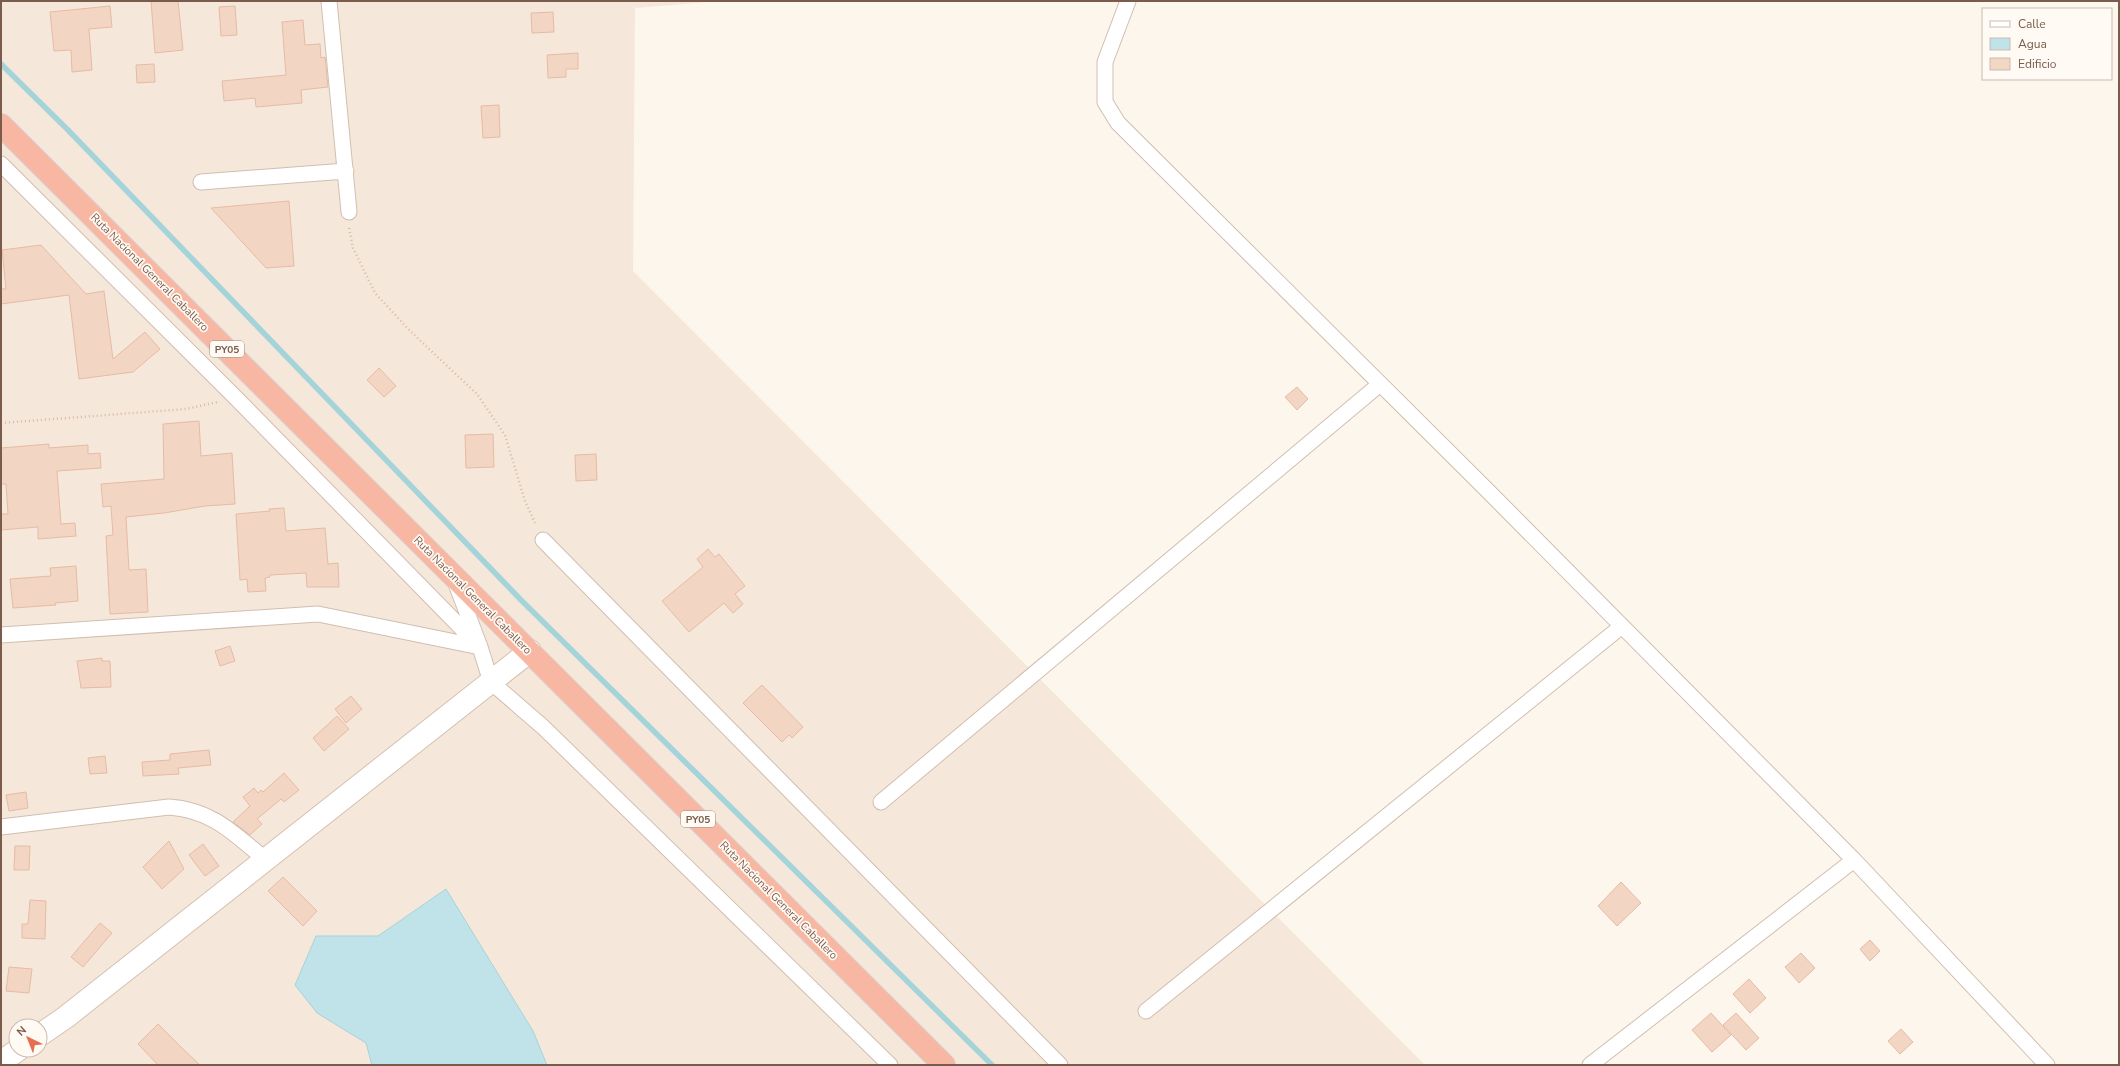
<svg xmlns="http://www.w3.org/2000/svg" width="2120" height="1066" font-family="'Nunito Sans',sans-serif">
<rect width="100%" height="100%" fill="#fdf6ec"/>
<path fill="#f5e8da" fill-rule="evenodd" d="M1 1H720L635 8 633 271 1425 1065H1ZM16 1026H40V1050H16Z"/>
<path fill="#bfe3e8" stroke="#a5d3da" d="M446 889 533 1031 547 1065H372L366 1043 317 1013 295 985 316 936H378Z"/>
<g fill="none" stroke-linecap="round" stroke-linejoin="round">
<path stroke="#a5d3da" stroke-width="5.5" d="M1 64 68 130 521 600 992 1065"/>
</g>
<path fill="#f3d5c3" stroke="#e6bba3" d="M151 1H178L183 50 155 53Z
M110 6 112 27 89 29 92 70 72 72 71 50 54 51 50 12Z
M235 6 237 35 221 36 219 7Z
M553 12 554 32 532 33 531 13Z
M303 20 305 45 320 44 321 58 325 57 328 87 301 90 302 103 256 107 255 98 224 101 222 81 286 75 282 22Z
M578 53V69H566V77L548 78 547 55Z
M154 64 155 82 137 83 136 65Z
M499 105 500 137 483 138 481 106Z
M289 201 294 266 266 268 211 208Z
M41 245 86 294 104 291 113 359 145 332 160 349 133 372 79 379 69 295 1 304V289H6L2 250Z
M379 368 396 386 384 397 367 380Z
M1297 387 1308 399 1297 410 1285 397Z
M199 421 201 456 232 453 235 504 205 506 164 513 126 517 129 570 146 569 148 612 110 614 106 536 113 535 111 506 103 507 101 484 164 479 163 424Z
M493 434 494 467 466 468 465 435Z
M49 444V448L88 445V454L100 453 101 468 57 471 61 524 75 523 76 536 38 539V527L1 530V514H8L6 484H1V448Z
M596 454 597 480 576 481 575 455Z
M284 508 286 531 325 528 328 564 338 563 339 587H307L306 573 270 575V577L265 578 266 591 248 592 247 579 240 580 236 514 270 511 269 509Z
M708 549 715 557 719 554 745 586 735 594 743 604 733 613 724 603 689 632 662 601 703 567 697 559Z
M76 566 78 601 55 603 56 605 13 608 10 579 51 576 50 568Z
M230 646 235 661 220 666 215 651Z
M102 658V661H110L111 687 81 688 77 661Z
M762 685 803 727 792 738 789 735 782 742 743 703Z
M351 696 362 709 346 723 335 709Z
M337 716 349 729 324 751 313 738Z
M209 750 211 765 178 768 179 774 143 776 142 762 170 760V754Z
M105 756 107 773 90 774 88 758Z
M284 773 299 790 284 802 281 799 257 819 262 824 250 835 233 822 250 806 243 797 254 788 258 793 261 790 263 792Z
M26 792 28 808 9 811 6 795Z
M169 841 184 869 162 889 143 867Z
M203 844 219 866 205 876 189 855Z
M15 846H30L29 870H14Z
M283 877 317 911 303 926 268 891Z
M1621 882 1641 903 1617 926 1598 906Z
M30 900 46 901 45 939 22 938V924H28Z
M100 923 112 933 83 967 71 957Z
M1870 940 1880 951 1870 961 1860 949Z
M1801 953 1815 968 1799 983 1785 967Z
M9 967 32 969 29 993 6 991Z
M1749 979 1766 998 1750 1013 1733 994Z
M1711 1013 1731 1035 1712 1052 1692 1030Z
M1736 1013 1759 1038 1746 1050 1723 1025Z
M158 1024 182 1048 200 1065H158L138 1044Z
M1901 1029 1913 1042 1900 1054 1888 1041Z"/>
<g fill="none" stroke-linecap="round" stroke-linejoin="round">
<g stroke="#d1beb0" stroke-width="17">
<path id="street" d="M329 1 349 212
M1128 1 1105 62V102L1118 123 1488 491 1854 860 2047 1065
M1 164 236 398 480 647 491 682 543 727 890 1065
M201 182 346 171
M543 540 1060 1065
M1 635 318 614 480 647 455 581
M881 802 1380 384
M1 827 169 807C213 810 234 834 266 860
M1146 1011 1622 626
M1590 1065 1854 860"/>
</g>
<g stroke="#d6c0b0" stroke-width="24">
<path id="secondary" d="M40 1035 66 1017 530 651
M1 1062 18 1050"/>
</g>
<g stroke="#dad1cd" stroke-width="24">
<path id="highway" d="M1 125 944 1065"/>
</g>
<path stroke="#d9b8a5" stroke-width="2.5" stroke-dasharray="1 3" stroke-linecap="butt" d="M349 228 353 248 375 293 410 331 477 394 505 435 525 501 536 525
M1 423 186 409 218 402"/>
<use href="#street" stroke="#fff" stroke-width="15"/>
<use href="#secondary" stroke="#fff" stroke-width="22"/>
<use href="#highway" stroke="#f7b7a3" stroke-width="22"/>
</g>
<g text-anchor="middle" stroke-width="3.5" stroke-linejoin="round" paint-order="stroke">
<g fill="#fffaf3" stroke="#a28b7f" stroke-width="1">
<rect x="210" y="341" width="34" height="16" rx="3"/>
<rect x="681" y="811" width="34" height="16" rx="3"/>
</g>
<g font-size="10" font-weight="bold" fill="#7a5c4d">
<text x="227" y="353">PY05</text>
<text x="698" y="823">PY05</text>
</g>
<g font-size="11" fill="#7a5c4d" stroke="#fffaf3">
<text transform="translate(150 272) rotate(45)" y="4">Ruta Nacional General Caballero</text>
<text transform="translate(473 595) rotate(45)" y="4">Ruta Nacional General Caballero</text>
<text transform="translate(779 900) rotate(45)" y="4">Ruta Nacional General Caballero</text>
</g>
</g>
<rect width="2120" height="1066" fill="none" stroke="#7a5c4d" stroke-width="4"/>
<rect x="1982" y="8" width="130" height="72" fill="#fffaf3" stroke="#cabbb1"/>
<rect x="1990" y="21" width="20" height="6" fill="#ffffff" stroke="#cabbb1"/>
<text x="2018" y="28" font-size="12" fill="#7a5c4d">Calle</text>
<rect x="1990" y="38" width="20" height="12" fill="#bfe3e8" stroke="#cabbb1"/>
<text x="2018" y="48" font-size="12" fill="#7a5c4d">Agua</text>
<rect x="1990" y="58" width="20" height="12" fill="#f3d5c3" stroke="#cabbb1"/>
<text x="2018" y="68" font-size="12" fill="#7a5c4d">Edificio</text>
<g transform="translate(28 1038) rotate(317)"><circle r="19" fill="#fffaf3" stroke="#cabbb1"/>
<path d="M0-3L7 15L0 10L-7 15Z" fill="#e76f51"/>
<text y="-6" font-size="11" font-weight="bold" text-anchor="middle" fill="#7a5c4d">N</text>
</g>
</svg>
